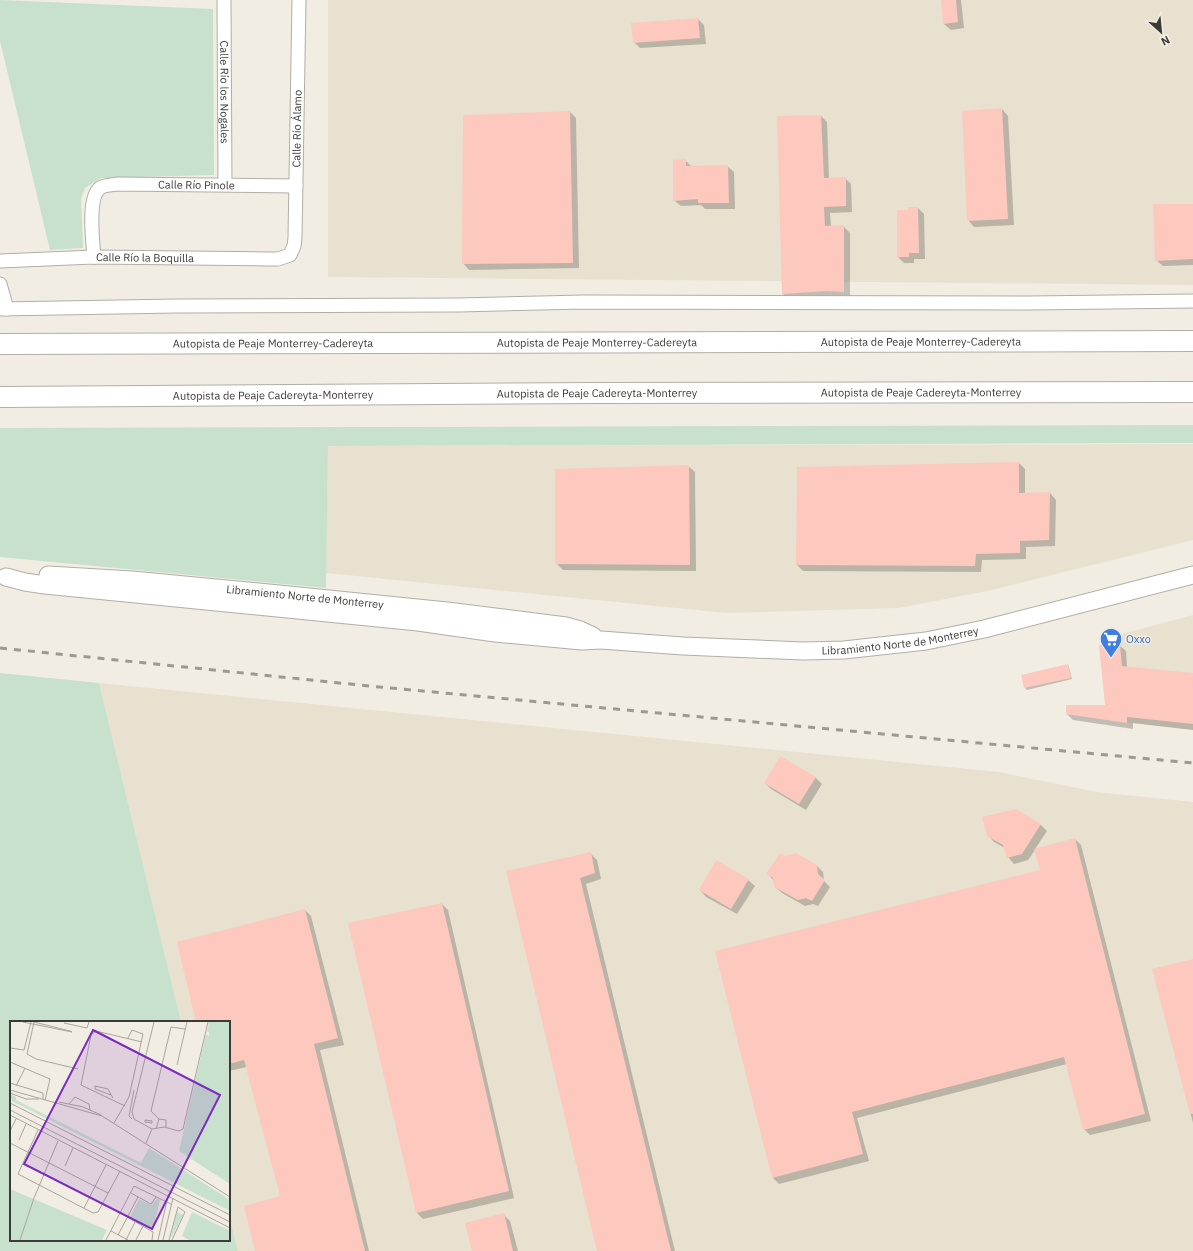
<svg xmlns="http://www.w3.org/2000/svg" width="1193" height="1251" font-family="'IBM Plex Sans',sans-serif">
<rect width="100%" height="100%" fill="#f2ede3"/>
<path fill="#e8e1d0" d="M328 0H1193V285L328 277Z
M1193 444V540L992 590 899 608 726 613 326 573 328 446Z
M1193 615V730L1127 723 1118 635Z
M99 683 999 772 1097 792 1193 802V1251H238L229 1215V1022H181Z"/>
<path fill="#c7e1cd" d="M0 0 213 9 214 175 101 178 85 188 81 199 83 248 50 250 0 41Z
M1193 425V443L328 446 326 588 0 557V428Z
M0 673 99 683 181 1022H11V1240H229V1215L238 1251H0Z"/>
<path fill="#0003" d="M942 0H961L964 28 951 30 944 24Z
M698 19 704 25 706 44 640 48 634 42Z
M1002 109 1008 116 1014 225 974 227 968 220Z
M570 112 576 118 579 268 469 270 463 263Z
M821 116 827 122 829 178H845L851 184 852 212 830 213 831 226H843L850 233V298L789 300 783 294 778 117Z
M685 160 692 167 727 166 734 172 735 209H705L701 205 681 206 674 200Z
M1193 205V265L1163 266 1156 260Z
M918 208 924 214 925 259H914V263H904L898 257 909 211Z
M1019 463 1025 469V494L1050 493 1056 500 1055 546 1026 547V559L982 560 981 572 803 571 797 565Z
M688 466 695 472 696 571 563 570 556 563Z
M1119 645 1126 651 1127 667 1193 674V730L1133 723V729L1073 720 1067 714 1106 706Z
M1068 665 1069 667 1072 679 1027 690 1025 688Z
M816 778 822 784 806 810 771 789 765 783Z
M1016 810 1041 825 1047 831 1035 849 1075 839 1081 845 1151 1121 1090 1135 1084 1129 1067 1064 857 1118 869 1161 779 1184 773 1178 1041 871 1035 850 1028 860 1014 864 1008 857 1005 848 994 842 988 835Z
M590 853 597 860 601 879 586 884 675 1251H598L508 872Z
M785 857 817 866 823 872 824 881 830 887 818 906 813 904 805 906 782 893 775 887 774 881 768 874Z
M717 862 748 880 755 886 737 914 706 897 700 890Z
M442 904 448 910 514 1198 423 1219 417 1213 349 924Z
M305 910 311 916 344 1045 320 1050 369 1251H256L281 1197 247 1067 229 1071V1022H197Z
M1193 960V1123L1154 969Z
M504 1215 510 1221 518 1251H473Z"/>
<path fill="#fdc8be" d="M941 0H956L958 22 943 24Z
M698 18 700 38 633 43 631 23Z
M1002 108 1008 219 967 221 962 111Z
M570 111 573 263 462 264 463 115Z
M821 115 824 178 846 177V206L824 207 825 226 844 225V292L827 291 782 294 777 116Z
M686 159V166L728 165 729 203H698V199L673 201V160Z
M1153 204H1193V259L1155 261Z
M908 207H918L919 253H909V257H897V210H908Z
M1019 462V493L1050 492 1049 540 1020 541V553L976 554 975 566 796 565 797 467Z
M689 465 690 565 555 564V469Z
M1120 644 1122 666 1193 673V724L1127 717V723L1066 714V705H1105L1099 645Z
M1068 664 1071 678 1024 688 1021 675Z
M780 756 816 777 799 804 764 783Z
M1016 809 1041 824 1022 854 1007 858 1003 845 987 836 982 817Z
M1075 838 1145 1114 1083 1130 1064 1057 852 1112 863 1154 772 1178 715 951 1040 870 1034 849Z
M591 852 595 873 580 878 671 1251H597L506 871Z
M780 853 785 856 796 853 817 865 818 874 825 880 812 901 806 898 798 900 774 887 773 878 766 874Z
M716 860 749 879 731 909 699 890Z
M442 903 509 1191 416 1213 348 923Z
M305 909 338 1038 314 1044 365 1251H255L244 1206 280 1196 244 1060 229 1064V1022H196L177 942Z
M1193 959V1114H1190L1152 969Z
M504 1213 513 1251H472L465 1223Z"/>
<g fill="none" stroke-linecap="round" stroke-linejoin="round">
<g stroke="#b2aea5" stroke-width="15">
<g id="minor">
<path id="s1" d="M224 0 225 184"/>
<path id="s2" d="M94 257C93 242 87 198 100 188 104 185 112 185 118 184L296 186"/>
<path id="s3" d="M0 261 94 257 267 259H278L290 255 294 246 295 238 299 0"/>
<path d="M0 284 7 309"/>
<path d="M0 309 177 306 459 305 583 302 1030 303 1193 301"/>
</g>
</g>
<g stroke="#b2aea5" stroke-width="19">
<g id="major">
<path id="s4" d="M48 575 132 580 289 595 447 611 566 626 580 630 593 636"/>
<path id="s5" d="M6 577 25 582 45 585 418 622 495 633 582 641 601 640 683 646 803 651 844 650 926 641 984 629 1193 575"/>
</g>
</g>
<g stroke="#b2aea5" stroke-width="22">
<g id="highway">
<path id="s6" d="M0 344 1193 341"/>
<path id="s7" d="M0 397 595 393 1193 392"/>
</g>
</g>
<use href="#minor" stroke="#fff" stroke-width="13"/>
<use href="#major" stroke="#fff" stroke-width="17"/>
<use href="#highway" stroke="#fff" stroke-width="20"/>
<path stroke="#9c9991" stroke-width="3" stroke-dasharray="7 7" stroke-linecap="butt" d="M0 648 369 686 1193 763"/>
</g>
<defs>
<g id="supermarket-pin" transform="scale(1.15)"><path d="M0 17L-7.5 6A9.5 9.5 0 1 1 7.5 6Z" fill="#3f7fe0" stroke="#f2ede3"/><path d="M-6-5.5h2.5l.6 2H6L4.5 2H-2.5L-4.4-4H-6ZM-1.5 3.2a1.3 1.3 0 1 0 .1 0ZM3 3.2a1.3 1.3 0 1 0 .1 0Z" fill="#fff"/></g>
</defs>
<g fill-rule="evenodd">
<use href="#supermarket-pin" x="1111" y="639"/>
</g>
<g text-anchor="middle" stroke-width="3" stroke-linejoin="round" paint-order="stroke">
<g font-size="11" fill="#3d3b37" stroke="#f2ede3">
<text dy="4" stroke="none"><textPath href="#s1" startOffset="92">Calle Río los Nogales</textPath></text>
<text dy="4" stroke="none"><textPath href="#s3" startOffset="418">Calle Río Álamo</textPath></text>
<text dy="4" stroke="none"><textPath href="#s2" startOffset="168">Calle Río Pinole</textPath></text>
<text dy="4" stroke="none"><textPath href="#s3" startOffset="145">Calle Río la Boquilla</textPath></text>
<text dy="4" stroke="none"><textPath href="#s6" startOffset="921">Autopista de Peaje Monterrey-Cadereyta</textPath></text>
<text dy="4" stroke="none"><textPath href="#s6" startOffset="273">Autopista de Peaje Monterrey-Cadereyta</textPath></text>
<text dy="4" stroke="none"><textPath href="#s6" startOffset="597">Autopista de Peaje Monterrey-Cadereyta</textPath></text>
<text dy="4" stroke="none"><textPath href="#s7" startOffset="597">Autopista de Peaje Cadereyta-Monterrey</textPath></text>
<text dy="4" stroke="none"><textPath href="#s7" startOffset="921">Autopista de Peaje Cadereyta-Monterrey</textPath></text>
<text dy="4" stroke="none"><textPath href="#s7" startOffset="273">Autopista de Peaje Cadereyta-Monterrey</textPath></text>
<text dy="4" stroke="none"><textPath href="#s4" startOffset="258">Libramiento Norte de Monterrey</textPath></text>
<text dy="4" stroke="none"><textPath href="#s5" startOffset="899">Libramiento Norte de Monterrey</textPath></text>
</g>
<g font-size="11" fill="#366cbe" stroke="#f2ede3" text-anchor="start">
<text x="1126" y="643">Oxxo</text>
</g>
</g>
<g transform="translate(10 1021)">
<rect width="220" height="220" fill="#f2ede3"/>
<path d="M199 1H220V163L169 130 196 13 199 15V11H197ZM0 73 6 76V79L131 142 139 127 220 179V190L2 80ZM0 168 97 209 92 219H0ZM147 177 150 179 143 209 120 196 129 178 141 184ZM167 191 173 194 162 216H161ZM182 191 220 210V219H179L172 215Z" fill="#c7e1cd"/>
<path fill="none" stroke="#aaa69e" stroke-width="1" d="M13 1 62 11 60 10M24 1 17 33 26 38 68 48M24 1 60 10M54 2 77 7 79 1M0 27 14 29 21 1M0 41 40 58 35 79M167 44 177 1M0 62 33 72V78M6 65 15 47M0 69 92 95 220 176M0 72 16 78H29M101 74 85 68V65L98 68 99 70 103 77M49 81 73 86 91 94M0 82 220 194M59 83 65 76 79 83 80 89M115 85 71 64 81 14 86 10 132 21M0 89 220 201M0 94 220 207M122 98 119 95 124 69M149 98 141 90 161 6 175 8M135 99 142 100V102L135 101ZM104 102 119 76 133 13 122 9 118 17M142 108 154 106 169 110 173 108 198 1M146 108 149 98 156 99V106M28 109 8 153 83 192 88 191 110 150M0 110 6 98M9 119 16 103M0 122 98 172M136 122 142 108 124 98 122 91 144 1M55 145 63 127M121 172 141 183 146 176M74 187 96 144M110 192 143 211 142 219M101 210 118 219M108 214 128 176M10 219 24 177 48 120M96 219 124 165 161 183M116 219 125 201M126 219 133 205M148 219 158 175M153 219 163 177M159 219 168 186 175 191 162 219"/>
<path fill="#7b2cbf" fill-opacity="0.15" stroke="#7b2cbf" stroke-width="2" d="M83 9 210 74 142 208 14 143Z"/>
<rect width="220" height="220" fill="none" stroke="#3d3b37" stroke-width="2"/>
</g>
<g transform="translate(1161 32) rotate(153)" stroke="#f2ede3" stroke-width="3" paint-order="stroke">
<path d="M0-3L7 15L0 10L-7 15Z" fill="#3d3b37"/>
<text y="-6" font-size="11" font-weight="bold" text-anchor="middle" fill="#3d3b37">N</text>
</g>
</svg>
